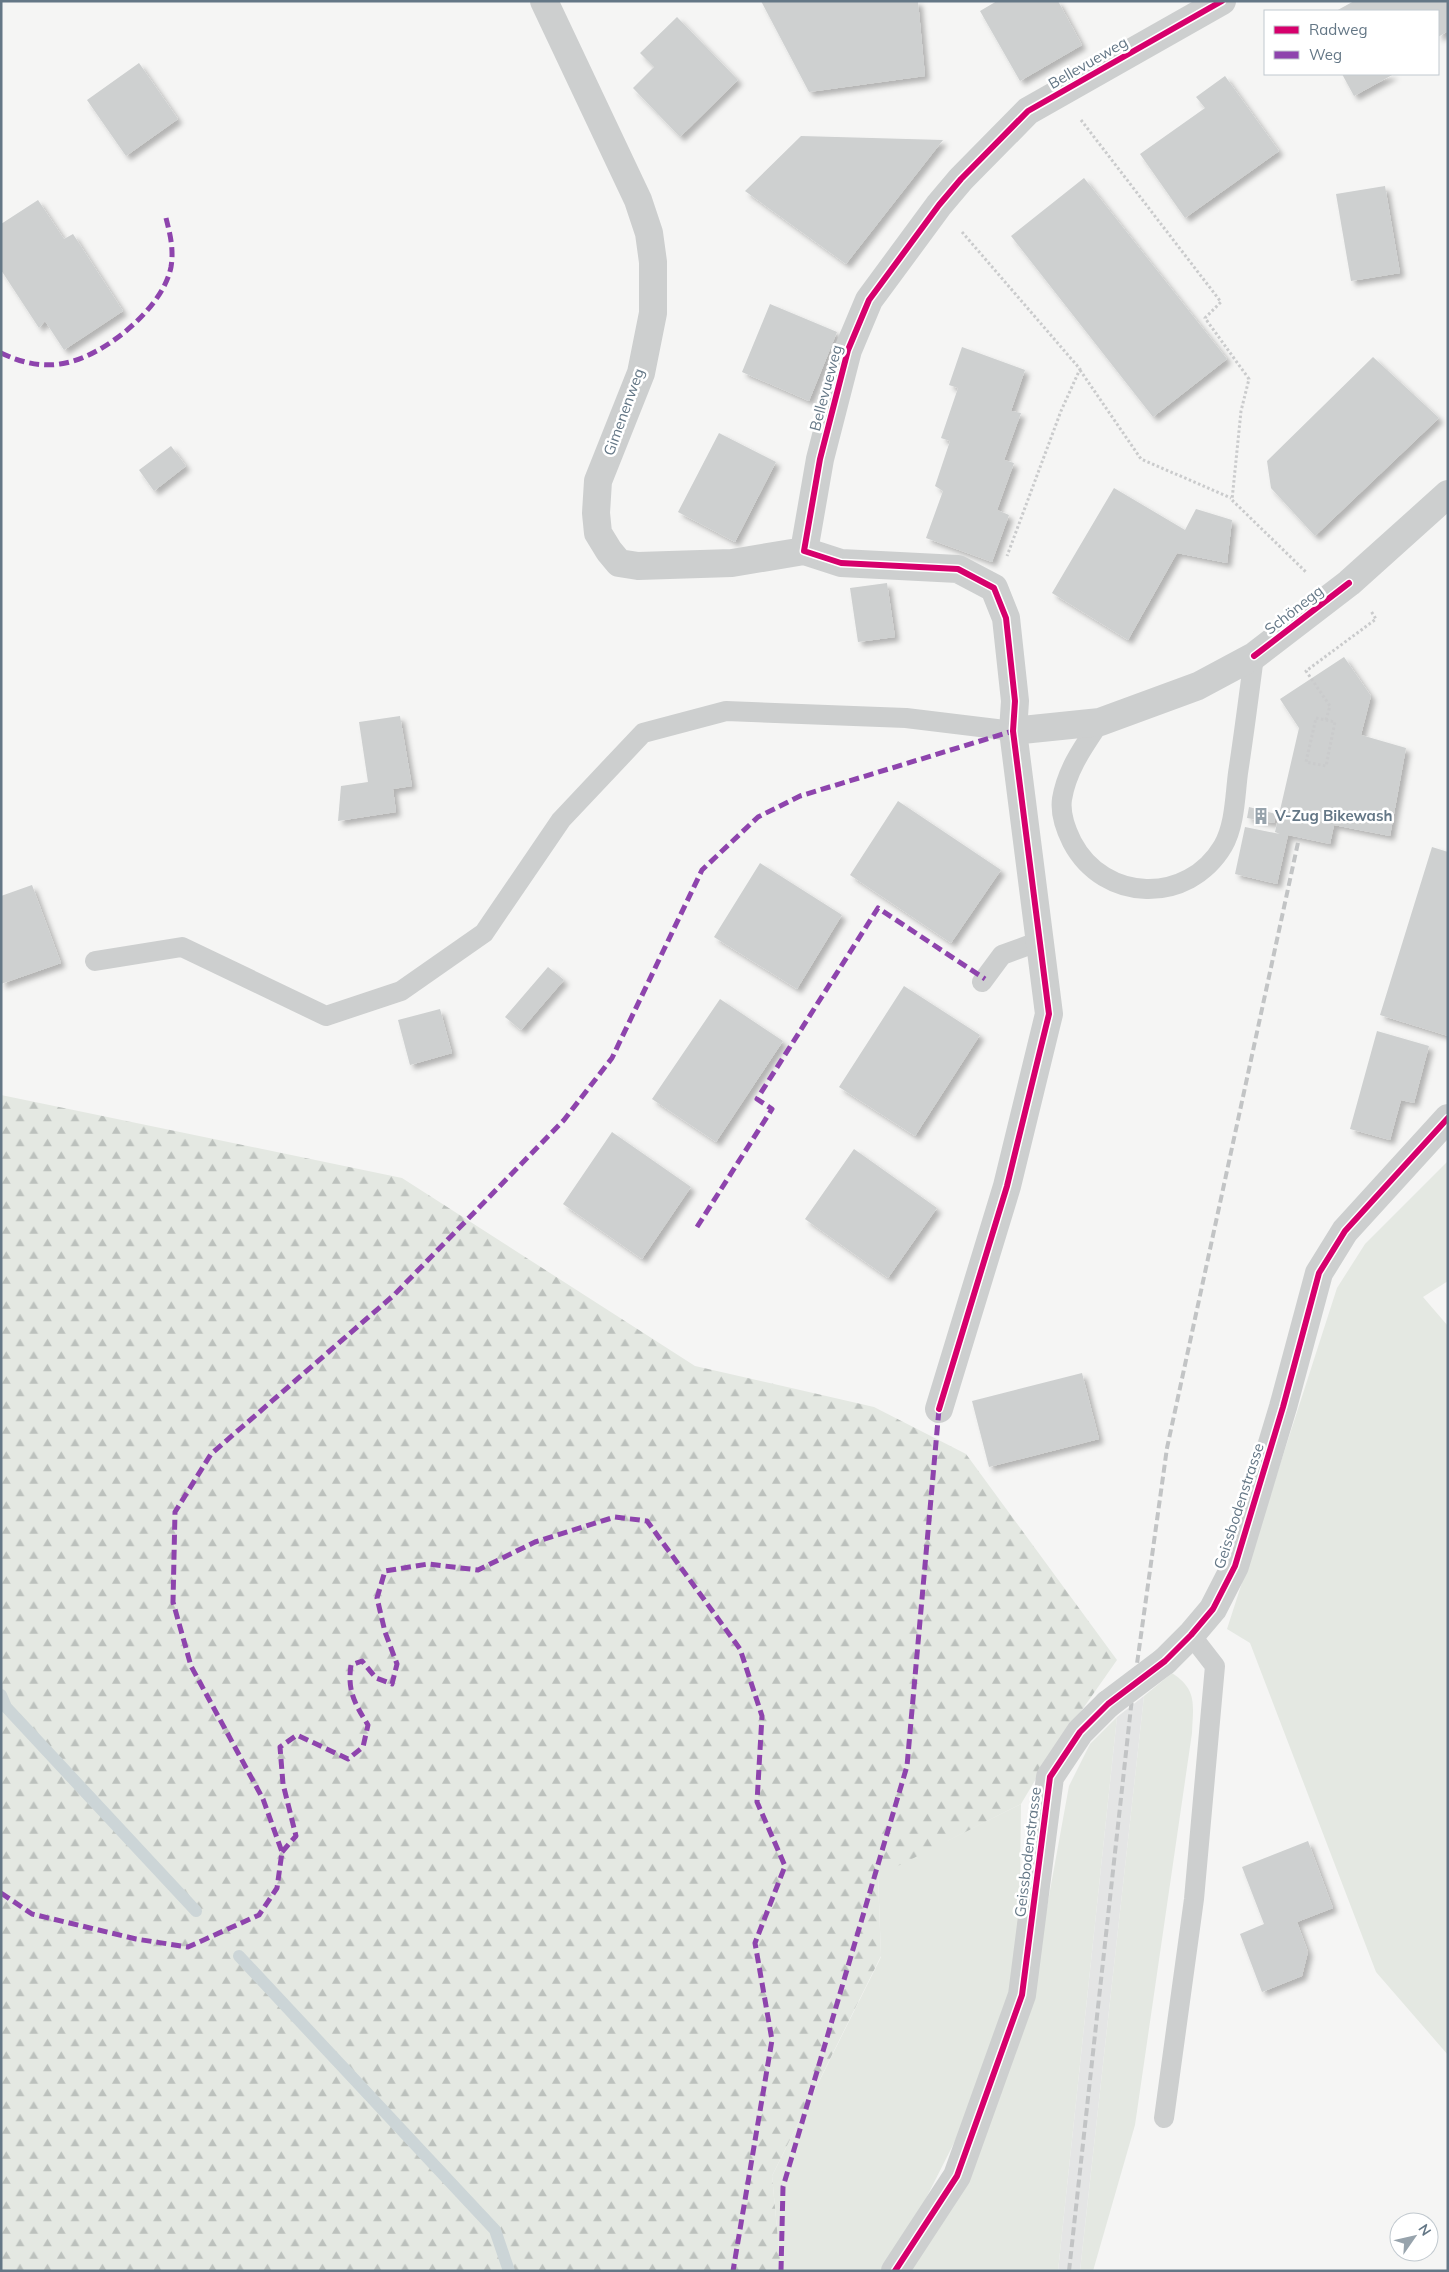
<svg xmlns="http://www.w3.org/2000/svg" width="1449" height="2272" font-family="Mulish,sans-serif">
<defs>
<pattern id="forest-firs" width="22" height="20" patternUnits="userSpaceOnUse" patternTransform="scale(1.25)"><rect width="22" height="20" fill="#e4e8e2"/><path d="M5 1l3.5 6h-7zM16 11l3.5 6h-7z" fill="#bcc1bd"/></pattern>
<filter id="shadow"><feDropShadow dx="4.5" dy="4.5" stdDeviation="2.5" flood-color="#0004"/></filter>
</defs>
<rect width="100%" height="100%" fill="#f5f5f4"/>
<path fill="#e4e5e5" d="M1144 1696 1080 2271H1058L1117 1717Z"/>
<path fill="#e4e8e2" d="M1448 1161V1281L1423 1297 1448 1326V2055L1376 1972 1250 1643 1227 1629 1337 1288 1365 1244Z
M1172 1673C1198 1690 1193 1705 1192 1733L1135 2125 1093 2271H1080L1144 1696Z
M1117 1717 1058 2271H909L1037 1962 1069 1786 1090 1744Z
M1021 1804 1019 1962 990 2058 955 2141 912 2226 882 2271H781L772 2176 881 1957 878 1875Z"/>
<path fill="url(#forest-firs)" d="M1 1095 402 1178 695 1366 874 1407 966 1454 1117 1660 1049 1757 1021 1804 878 1876 881 1956 772 2176 781 2271H1Z"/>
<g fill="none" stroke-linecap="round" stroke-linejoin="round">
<path stroke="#ccd5d7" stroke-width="12" d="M1 1695 6 1707 196 1911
M239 1956 495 2230 509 2271"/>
</g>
<path fill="#ced0d0" filter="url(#shadow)" d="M761 1H918L925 76 809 92Z
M997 1H1058L1082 45 1020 81 980 11Z
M1354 1H1448V31L1438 37V11H1336Z
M677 17 738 80 680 137 633 88 654 67 640 53Z
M139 63 178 119 126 156 87 100Z
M1342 74H1394L1354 96Z
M1225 76 1279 151 1185 218 1140 154 1205 108 1196 97Z
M801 136 943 140 846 264 745 191Z
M1084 178 1227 359 1153 417 1011 236Z
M1385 186 1400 273 1351 281 1336 194Z
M38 200 64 239 73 234 123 311 64 350 45 321 39 328 1 270V224Z
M770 304 837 332 809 401 742 372Z
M962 347 1025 370 1011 411 1021 413 1004 460 1014 463 997 510 1009 515 992 562 926 538 943 491 935 486 950 441 941 438 958 388 949 385Z
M1373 357 1439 418 1315 536 1271 488 1267 461Z
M719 433 776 462 735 542 678 512Z
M171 446 186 466 154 491 139 470Z
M1114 488 1185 530 1196 509 1232 520 1227 563 1177 553 1128 640 1052 593Z
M887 583 895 637 858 642 850 588Z
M1344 657 1371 696 1361 735 1406 748 1390 836 1334 825 1330 844 1288 835 1277 884 1235 874 1245 827 1280 834 1275 832 1299 728 1280 699Z
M400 716 412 786 393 789 396 812 338 821 341 786 368 782 359 722Z
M898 801 1001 870 951 943 850 875Z
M1249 807 1276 814 1274 823 1247 818Z
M1432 847 1448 852V1036L1380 1015Z
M760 863 842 915 797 989 714 937Z
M32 885 61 963 1 984V896Z
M548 967 564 980 521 1030 505 1017Z
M904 986 980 1035 915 1136 839 1087Z
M720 999 783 1041 716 1142 652 1099Z
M440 1009 452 1053 410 1065 398 1020Z
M1377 1031 1429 1046 1414 1103 1401 1100 1390 1140 1350 1129Z
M612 1132 691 1187 642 1259 563 1204Z
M854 1149 937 1208 888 1278 805 1219Z
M1082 1373 1099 1439 989 1467 972 1401Z
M1308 1841 1333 1908 1297 1922 1308 1952 1302 1976 1262 1992 1240 1934 1264 1924 1242 1867Z"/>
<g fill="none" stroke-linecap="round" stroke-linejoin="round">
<path stroke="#cacbcc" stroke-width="3" stroke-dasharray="2.5 2.5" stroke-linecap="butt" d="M1081 120 1221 302 1205 318 1249 379 1241 411 1232 500 1306 572
M962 232 1080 369 1061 411 1007 556
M1080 370 1141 459 1231 498
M1316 718 1335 722 1326 766 1306 762Z
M1326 720 1330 706 1306 671 1376 619 1371 611"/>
<path stroke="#cdcfcf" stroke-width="20" d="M1100 722C1084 746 1067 769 1062 799 1060 813 1066 830 1072 842 1104 903 1188 905 1223 846 1235 825 1235 796 1238 773 1244 734 1249 695 1254 656
M95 961 182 947 326 1016 401 991 484 933 561 820 643 733 726 711 906 718 1013 731
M982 982 1002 955 1040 941
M1164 2118 1194 1899 1215 1666 1191 1635"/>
<path stroke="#cdcfcf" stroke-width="28" d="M544 1 638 200 649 233 653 262V313L641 373 598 481 596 513 598 533 609 551 619 563 638 566 732 563 804 551
M1013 731 1100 722 1198 686 1254 656 1349 583 1448 494
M939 1409 1007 1186 1049 1014 1013 731 1015 701 1006 618 994 588 958 569 841 563 804 551 820 459 848 350 869 300 939 205 961 179 1028 111 1222 1
M1165 1661 1191 1635 1213 1609 1235 1566 1283 1407 1319 1273 1345 1231 1448 1118
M895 2271 957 2176 1022 1995 1050 1777 1080 1732 1108 1704"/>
<path stroke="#c2c4c5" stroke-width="4" stroke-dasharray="8 4" stroke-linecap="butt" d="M1069 2271 1131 1707 1167 1448 1299 838"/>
<path stroke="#cdcfcf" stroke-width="28" d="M1108 1704 1165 1661"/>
<path stroke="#8e44ad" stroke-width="5" stroke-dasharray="10 5" stroke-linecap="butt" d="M1 353C20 362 39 367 60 364 101 359 163 309 171 267 174 249 170 234 166 218
M697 1227 772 1109 757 1099 878 908 985 979
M282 1852 296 1836 283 1784 280 1747 297 1735 348 1759 363 1747 368 1725C355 1704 347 1691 351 1665L362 1661 376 1678 392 1684 397 1664 385 1632 377 1598 385 1571 428 1564 478 1570 535 1542 615 1517 647 1521 740 1649 762 1716 757 1802 785 1866 755 1943 772 2040 733 2271
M1 1893 32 1914 136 1939 188 1947 259 1915 277 1888 282 1852 263 1799 191 1666 173 1602 175 1512 211 1454 394 1295 564 1120 612 1058 702 870 758 817 800 796 1013 731
M781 2271 783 2187 907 1766 939 1409"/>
<g stroke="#fff" stroke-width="9">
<path id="cycleway" d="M1254 656 1349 583
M939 1409 1007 1186 1049 1014 1013 731 1015 701 1006 618 994 588 958 569 841 563 804 551 820 459 848 350 869 300 939 205 961 179 1028 111 1222 1
M895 2271 957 2176 1022 1995 1050 1777 1080 1732 1108 1704 1165 1661 1191 1635 1213 1609 1235 1566 1283 1407 1319 1273 1345 1231 1448 1118"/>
</g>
<use href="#cycleway" stroke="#d6006c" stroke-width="6"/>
</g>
<defs>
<g id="building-bare" transform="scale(1.35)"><path d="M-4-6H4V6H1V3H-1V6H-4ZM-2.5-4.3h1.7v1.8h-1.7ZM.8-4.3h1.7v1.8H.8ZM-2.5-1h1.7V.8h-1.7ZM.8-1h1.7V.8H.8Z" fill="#97a3ac" stroke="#fff" stroke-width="2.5" paint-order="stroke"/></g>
</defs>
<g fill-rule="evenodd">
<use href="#building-bare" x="1261" y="816"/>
</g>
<g text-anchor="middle" stroke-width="5" stroke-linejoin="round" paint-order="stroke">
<g font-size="15" fill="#647786" stroke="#fff">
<text transform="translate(1088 63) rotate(-30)" y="5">Bellevueweg</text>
<text transform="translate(826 388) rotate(-75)" y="5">Bellevueweg</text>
<text transform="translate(624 412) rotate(-70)" y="5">Gimenenweg</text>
<text transform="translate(1294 610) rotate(-38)" y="5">Schönegg</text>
<text transform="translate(1239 1506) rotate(-72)" y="5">Geissbodenstrasse</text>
<text transform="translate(1028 1852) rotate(-83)" y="5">Geissbodenstrasse</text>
</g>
<g font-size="15" font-weight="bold" fill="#647786" stroke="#fff" text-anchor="start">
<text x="1275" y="821">V-Zug Bikewash</text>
</g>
</g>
<rect width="1449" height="2272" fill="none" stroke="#647786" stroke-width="5"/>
<rect x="1264" y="10" width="175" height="65" fill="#ffffff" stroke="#c1c9cf"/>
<rect x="1274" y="26" width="25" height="8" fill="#d6006c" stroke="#c1c9cf"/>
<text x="1309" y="35" font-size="15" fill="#647786">Radweg</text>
<rect x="1274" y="51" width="25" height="8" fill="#8e44ad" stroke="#c1c9cf"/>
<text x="1309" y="60" font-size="15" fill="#647786">Weg</text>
<g transform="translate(1414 2237) rotate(56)"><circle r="24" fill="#ffffff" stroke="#c1c9cf"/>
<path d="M0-4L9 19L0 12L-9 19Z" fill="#97a3ac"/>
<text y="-8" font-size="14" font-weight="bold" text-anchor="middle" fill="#647786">N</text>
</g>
</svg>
